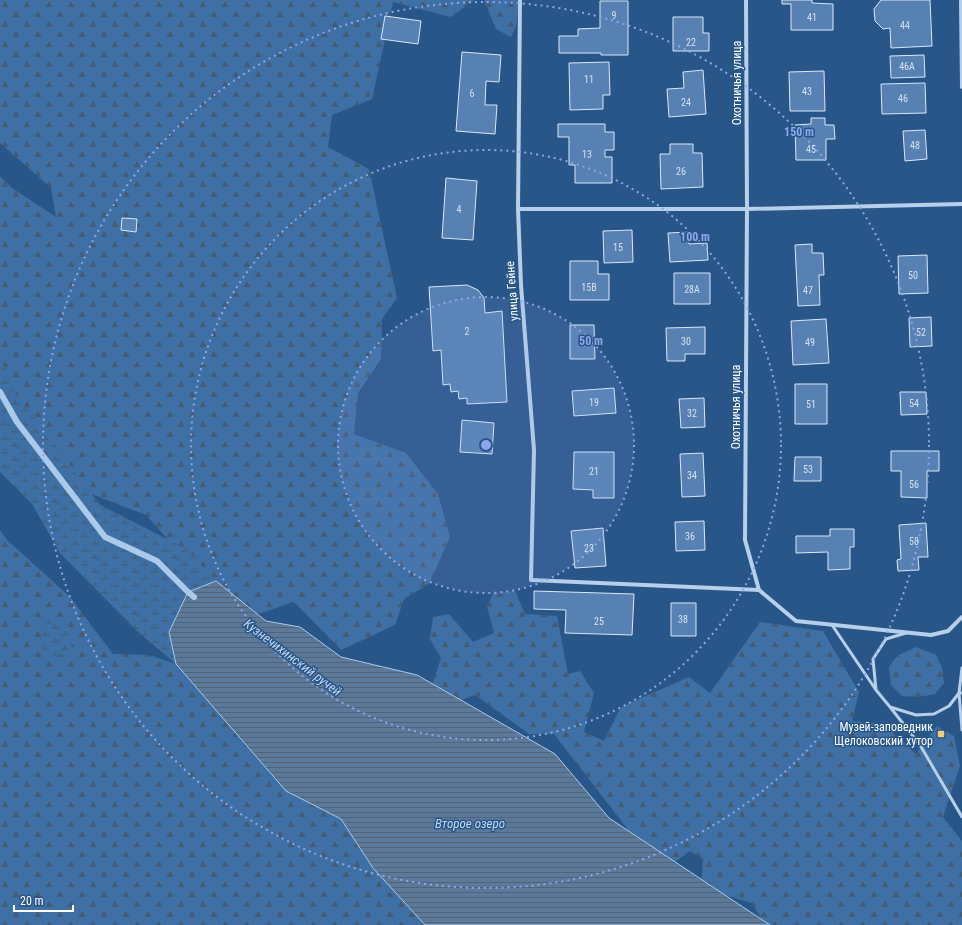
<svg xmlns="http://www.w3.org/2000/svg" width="962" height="925" font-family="'Roboto Condensed',sans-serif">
<defs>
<pattern id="forest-firs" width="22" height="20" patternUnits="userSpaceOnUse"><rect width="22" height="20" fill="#3e70a5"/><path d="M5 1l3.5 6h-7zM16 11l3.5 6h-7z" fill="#465a70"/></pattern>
<pattern id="wetland-marsh" width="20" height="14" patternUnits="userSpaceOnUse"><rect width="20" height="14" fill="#3e70a5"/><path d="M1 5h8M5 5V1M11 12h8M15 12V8" fill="none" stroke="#465a70"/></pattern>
<pattern id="water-rules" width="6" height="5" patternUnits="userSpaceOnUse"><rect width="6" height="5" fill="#5a799b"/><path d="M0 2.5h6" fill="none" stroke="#536274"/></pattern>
</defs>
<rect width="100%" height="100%" fill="#295689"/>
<path fill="url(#forest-firs)" d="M0 0H474L451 17 393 2 372 99 332 115 328 147 369 169 397 298 382 319 381 359 358 393 354 434 406 453 438 494 450 537 429 584 404 599 395 625 341 650 294 602 249 617 189 563 146 515 65 484 0 384V176L12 188 56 217 51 188 0 143Z
M484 0H519L516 26 511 37 496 29Z
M0 530 7 540 70 597 113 654 149 655 176 664 286 791 341 819 373 868 425 925H0Z
M515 591 525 614 557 616 568 674 580 671 594 693 584 732 604 741 621 707 689 677 710 693 760 622 823 631 859 692 852 721 884 724 916 754 937 726 954 736 960 766 943 817 962 841V925H765L752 903 701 888 703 859 690 851 661 872 554 734H529L475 695 451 704 431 689 441 658 430 639 433 617 449 614 473 642 494 633 487 607 493 593Z
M916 647 936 655 942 668 944 683 935 694 919 697 902 696 891 685 889 667 897 656Z"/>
<path fill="url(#wetland-marsh)" d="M0 357 16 394 100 505 187 549 216 581 188 592 169 632 176 664 137 631 60 553 32 504 0 472Z
M53 620 73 634 71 648 57 657 41 649 44 627Z"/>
<path fill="url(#water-rules)" stroke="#abcae9" d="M216 581 266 621 300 627 341 657 417 675 555 754 609 818 770 925H425L373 868 341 819 286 791 176 664 169 632 188 592Z"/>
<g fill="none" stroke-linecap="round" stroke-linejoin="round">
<path stroke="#abcae9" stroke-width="6" d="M0 392 17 422 105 537 157 561 188 592 194 597"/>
</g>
<path fill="#5681b2" stroke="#dae8f7" d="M782 0H812V3L833 4V30H791V4H782Z
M881 0H930L932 46 891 48 890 28 883 29 875 21 874 9Z
M600 1H628V55H601V53H559V36H578V29L600 28Z
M385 16 421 21 418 44 381 39Z
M673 17H703V33H709V51H673Z
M462 52 501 55 499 82 486 81 485 105H497L495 134 456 131Z
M924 55 925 77 891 78 890 56Z
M609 62 610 95H603V109L570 110 569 63Z
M703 70 706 114 669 117 667 89 684 88 683 72Z
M824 71 825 111H790L789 72Z
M925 83 926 113 882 114 881 84Z
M811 118H825V125H834L835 139H826V160H796L795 125 811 124Z
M558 124H605V132H614V150H605V157H612V183H575V165H569V137H558Z
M925 130 927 159 905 161 903 131Z
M670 144H693V153H702L703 187 661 189 660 154H670Z
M446 178 477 181 473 240 442 238Z
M122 218 137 219 136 232 121 230Z
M632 230 633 262 604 263 603 231Z
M688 232 689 244 707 243 708 260 670 262 668 233Z
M812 244V253H823L824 275H819L820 305 798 306 795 245Z
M927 255 928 293 899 294 898 256Z
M570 261H598V274H609V300H570Z
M674 273H710V304H674Z
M467 285 478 290 484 298 485 313 502 311 507 402 467 404V398L459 399 458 391 451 392 450 384 443 385 441 350 433 351 429 287Z
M931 317 932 346 910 347 909 318Z
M826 319 829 363 793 365 791 321Z
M570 325H594L595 359H570Z
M705 327V354H685V361H667L666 328Z
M795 384H827V424H795Z
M614 388 616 413 574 416 572 391Z
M900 392H926L927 414 901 415Z
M704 398 705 427 681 428 679 399Z
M462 420 494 423 492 454 460 452Z
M891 451H939V471H927V498L901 497V471H891Z
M574 452H614V498H593V490L573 489Z
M703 453 705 496 682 497 680 454Z
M795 457H821V481H794Z
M704 521 705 550 676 551 675 522Z
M926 523 928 557H918L919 570 898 571 897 560 901 559 899 525Z
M603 528 606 566 575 568 571 531Z
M830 529H854V547H850V569L828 570V552L796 553V536H830Z
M534 591 634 594 632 635 565 633 566 610 534 609Z
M671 603H696V636H671Z"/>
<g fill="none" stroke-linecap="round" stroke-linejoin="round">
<path stroke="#b7cfe9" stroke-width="3" d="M832 625 876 690
M906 633 886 639 873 659 876 690 890 707 916 715 934 714 949 706 959 693 962 668
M962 693H959L962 730
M890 707 920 745 962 817"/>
<path stroke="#b7cfe9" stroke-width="4" d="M520 0 518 209 521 285 534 450 531 580 759 590
M746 0 747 209 745 540 759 590 796 621 931 635 948 631 962 617
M961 0 962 87
M518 209H747L962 204"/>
</g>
<circle cx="486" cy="445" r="148" fill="#8ea6ec" fill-opacity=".12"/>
<g fill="none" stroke="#8ea6ec" stroke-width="2" stroke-dasharray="2 4">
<circle cx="486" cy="445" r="148"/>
<circle cx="486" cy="445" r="295"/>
<circle cx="486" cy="445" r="443"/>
</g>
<rect fill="#f0cc7e" stroke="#295689" stroke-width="1.5" x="937" y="730" width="8" height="8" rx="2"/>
<g text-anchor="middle" stroke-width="3" stroke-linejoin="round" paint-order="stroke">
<g font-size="10" fill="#d5e0ec">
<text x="614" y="19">9</text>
<text x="812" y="21">41</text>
<text x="905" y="29">44</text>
<text x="691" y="46">22</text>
<text x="907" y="70">46А</text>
<text x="589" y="83">11</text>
<text x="807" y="95">43</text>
<text x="472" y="97">6</text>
<text x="903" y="102">46</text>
<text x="686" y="106">24</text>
<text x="915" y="149">48</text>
<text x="811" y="153">45</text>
<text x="587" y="158">13</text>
<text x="681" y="175">26</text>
<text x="459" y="213">4</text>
<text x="618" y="251">15</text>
<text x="913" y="279">50</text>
<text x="589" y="291">15В</text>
<text x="692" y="293">28А</text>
<text x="808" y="294">47</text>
<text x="467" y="335">2</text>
<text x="921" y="336">52</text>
<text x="686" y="345">30</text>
<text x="810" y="346">49</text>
<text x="594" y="406">19</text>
<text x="914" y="407">54</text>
<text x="811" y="408">51</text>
<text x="692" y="417">32</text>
<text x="808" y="473">53</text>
<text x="594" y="475">21</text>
<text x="692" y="479">34</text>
<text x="914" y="488">56</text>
<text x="690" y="540">36</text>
<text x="914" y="545">58</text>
<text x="589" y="552">23</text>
<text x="683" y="623">38</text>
<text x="599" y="625">25</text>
</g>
<g font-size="12" fill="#fff" stroke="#295689">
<text transform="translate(737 83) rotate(-90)" y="4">Охотничья улица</text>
<text transform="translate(512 291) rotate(-94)" y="4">улица Гейне</text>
<text transform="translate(736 407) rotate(-90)" y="4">Охотничья улица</text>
</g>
<g font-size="12" fill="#fff" stroke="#295689" text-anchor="end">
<text x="933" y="731">Музей-заповедник<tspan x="933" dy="14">Щелоковский хутор</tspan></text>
</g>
<g font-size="13" font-style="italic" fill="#c2d8f0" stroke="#295689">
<text transform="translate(293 657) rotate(37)" y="5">Кузнечихинский ручей</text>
<text x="470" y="828">Второе озеро</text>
</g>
</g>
<circle cx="486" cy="445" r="6" fill="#8ea6ec" stroke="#295689" stroke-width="2"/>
<g font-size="12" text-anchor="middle" font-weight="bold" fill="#8ea6ec" stroke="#295689" stroke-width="3" stroke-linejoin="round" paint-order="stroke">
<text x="799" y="136">150 m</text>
<text x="695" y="241">100 m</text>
<text x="591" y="345">50 m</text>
</g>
<path d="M14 905v6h59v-6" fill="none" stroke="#ffffff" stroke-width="2"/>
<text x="20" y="905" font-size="12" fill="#ffffff" stroke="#295689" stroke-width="3" paint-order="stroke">20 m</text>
</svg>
